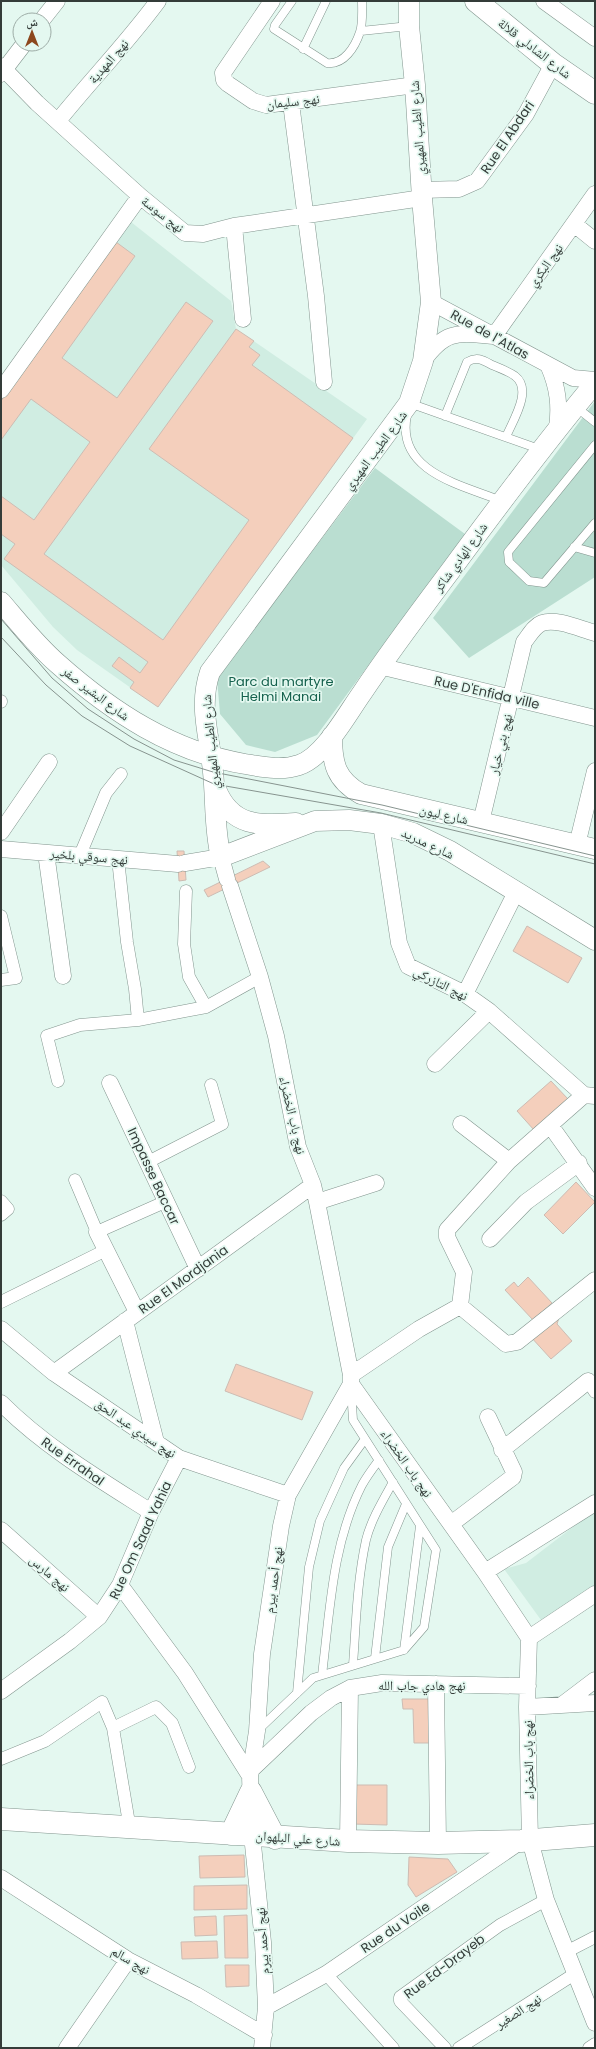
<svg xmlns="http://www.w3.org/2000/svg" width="596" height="2049" font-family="Poppins,'Noto Naskh Arabic',sans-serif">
<rect width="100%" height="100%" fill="#e4f8f0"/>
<path fill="#d0ede2" d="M131 222 231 301 236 329 367 419 158 707 77 650 53 627 1 565V401Z
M595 1510V1589L541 1620 504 1569 526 1563Z"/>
<path fill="#baded1" d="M595 401V577L469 658 433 618Z
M375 468 465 534 317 735 275 752 246 745 220 714 217 678Z"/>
<path fill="#f4cfbc" stroke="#cdbcb3" d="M116 242 135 256 62 358 117 398 186 302 213 321 44 554 163 640 249 520 149 449 236 329 254 341 249 347 260 355 252 365 353 438 158 707 130 688 134 682 112 666 119 657 140 673 148 662 4 559 15 544 1 534V496L34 520 90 442 31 399 1 440V401Z
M177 851H184L186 880 179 881Z
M263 861 270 867 208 897 204 890Z
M527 926 582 958 568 983 513 951Z
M551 1081 568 1099 534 1130 517 1111Z
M576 1182 595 1202 563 1234 544 1215Z
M528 1277 552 1303 533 1320 505 1290 514 1282 518 1287Z
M559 1318 557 1324 572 1341 551 1359 530 1336Z
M236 1364 313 1392 302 1420 225 1391Z
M402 1699H429L430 1743H414L413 1709H403Z
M353 1785H387V1825L353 1824Z
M244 1855 245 1877 200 1878 199 1856Z
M409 1857 448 1859 457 1872 416 1897 408 1885Z
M247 1885V1909L194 1910V1886Z
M247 1915 248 1958H225L224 1916Z
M216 1916 217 1935 195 1936 194 1917Z
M217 1941 218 1958 182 1959 181 1942Z
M225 1965H249V1986L226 1987Z"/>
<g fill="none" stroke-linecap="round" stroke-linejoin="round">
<g stroke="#82958e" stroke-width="9">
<path id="service" d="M292 1 275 25 274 29 327 63C344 65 355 47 360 32 363 23 362 10 362 1
M361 31 409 26
M303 49 326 1
M409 403 542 450
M576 407 595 422
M407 415C395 472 462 485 502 501
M445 416 467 362C477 356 483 360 492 365 499 368 508 371 515 376 533 390 513 420 506 437
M595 445 508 552 509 562 529 581 544 583 595 523
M574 547 595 553
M404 1650 420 1526
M375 1658 388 1547 406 1504
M353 1665C356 1624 357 1581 366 1540 371 1520 383 1500 393 1482
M322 1675C330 1611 332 1544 362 1485 367 1476 373 1468 379 1460
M297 1693 309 1567 320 1521 344 1468 365 1439
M258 1730 313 1678 404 1650 424 1627 436 1550 353 1420 351 1389"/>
</g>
<g stroke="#82958e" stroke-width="13">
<path id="pedestrian" d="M1 702V701
M80 855 106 793 121 774
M118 859 127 942 135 989 138 1020
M186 891 184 944 189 977 206 1007
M1 916 16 978 1 980
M58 1081 47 1036 80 1025 138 1020 206 1007 260 977
M148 1162 222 1124 211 1085
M75 1180 97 1232 167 1201
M1 1201 8 1209 1 1215
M1 1302 106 1250
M588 1381 595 1392
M113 1728 156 1707 172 1723 189 1767
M1 1759 45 1741 102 1702 113 1728 130 1829
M566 1952 595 1937
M326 1974 393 2048
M445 2048 400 2001V1997L500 1925 546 1900
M459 2048 576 1973
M589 2048 595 2044"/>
</g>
<g stroke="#82958e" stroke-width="17">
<path id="minor" d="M272 1 223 73 224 80 228 84 253 101 266 105 415 85
M544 1 595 38
M42 20 57 1
M1 66 37 103 140 196 185 233 203 234 234 226 422 198
M1 74 24 44
M291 103 316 296 324 382
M58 121C91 80 127 43 158 1
M421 190 459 189 477 181 526 114 553 64
M574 224 595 241
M234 226 243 319
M431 302 573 378 595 380
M423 361C446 329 458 333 494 336L595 194
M549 367C558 388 560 406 557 428
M1 390 140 196
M379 666 595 718
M481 822 524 642C529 636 534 626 542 623 557 618 580 629 595 633
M381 824 399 943 408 966 465 994 489 1011 584 1095 595 1096
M1 832 49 762
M577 845 595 771
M1 849 178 864
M46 853 63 976
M185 863 221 857 227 879
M230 886 260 977 276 1036 298 1147 313 1185 317 1202 351 1375V1384L485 1572 529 1638 527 1707 530 1840 546 1900 595 2023
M465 994 516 892
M435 1064 489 1011
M110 1083 198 1269
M461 1124 509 1161
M550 1125 595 1188
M317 1202 376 1183
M97 1232 137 1312
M490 1239 526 1202 579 1163
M460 1306 464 1272 447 1237V1230L509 1161 584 1095
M125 1321 156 1442
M1 1329 54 1373 179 1458 288 1495
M54 1373 313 1185
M351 1375 419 1329 460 1306 506 1344 517 1342 595 1280
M1 1403C45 1447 99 1479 151 1512
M502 1450 588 1381
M451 1524 513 1477 514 1472 488 1417
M1 1530 99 1617
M485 1572 595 1503
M120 1585 185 1673 250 1776
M529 1638 595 1594
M436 1684 438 1843
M1 1691 70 1641 99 1617 120 1585 151 1512 179 1458
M562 1705 595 1680
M527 1707 595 1703
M251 1770 311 1713 331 1698 350 1688 382 1683 528 1686
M348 1841 350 1688
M1 1878 128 1960 196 1995 264 2035
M266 2007 326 1974 521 1841
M67 2048 128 1960
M262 2048 266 2007 263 1942 252 1835 250 1776 257 1731 262 1654 281 1526 288 1495 351 1384"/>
</g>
<g stroke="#82958e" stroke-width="21">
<path id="tertiary" d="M409 1V26L415 85 422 198 431 302 423 361 409 403 210 672C198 707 210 737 213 772 216 800 214 830 221 857L315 821 349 820 381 824 413 833 450 851 595 940
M1 602C19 623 37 646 58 664 112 712 173 752 245 764 263 767 282 771 299 765 324 757 347 714 362 693 390 651 421 610 451 570 498 506 545 443 595 383
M332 736C332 764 336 780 361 794L595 849
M216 789C231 827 260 826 296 823"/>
</g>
<g stroke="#82958e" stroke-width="23">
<path id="secondary" d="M476 1 553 64 595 93
M1 1819 348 1841 438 1843 521 1841 595 1835
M231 1834 251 1792 275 1838"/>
</g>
<use href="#service" stroke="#fff" stroke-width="8"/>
<use href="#pedestrian" stroke="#fff" stroke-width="12"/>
<use href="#minor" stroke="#fff" stroke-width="16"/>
<use href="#tertiary" stroke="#fff" stroke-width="20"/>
<use href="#secondary" stroke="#fff" stroke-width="22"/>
<path stroke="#87948f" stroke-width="1" d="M1 619 52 678 88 709 134 739 174 760 213 772 382 805 595 856
M1 637 46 685 82 716 130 746 214 784 381 813 595 864"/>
</g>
<g text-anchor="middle" stroke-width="3.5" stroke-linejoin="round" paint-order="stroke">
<g font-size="13" fill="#343c39" stroke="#e4f8f0">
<text transform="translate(535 48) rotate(38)" y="5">شارع الشادلي قلالة</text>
<text transform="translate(108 61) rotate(-49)" y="5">نهج المهدية</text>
<text transform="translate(293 101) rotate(-6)" y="5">نهج سليمان</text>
<text transform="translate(417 128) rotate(-94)" y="5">شارع الطيب المهيري</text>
<text transform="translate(507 137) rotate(-56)" y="5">Rue El Abdari</text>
<text transform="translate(163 214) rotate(38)" y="5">نهج سوسة</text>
<text transform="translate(545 265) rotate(-54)" y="5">نهج البكري</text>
<text transform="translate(490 334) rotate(29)" y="5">Rue de l"Atlas</text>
<text transform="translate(375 450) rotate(-53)" y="5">شارع الطيب المهيري</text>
<text transform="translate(460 557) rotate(-54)" y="5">شارع الهادي شاكر</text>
<text transform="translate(487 692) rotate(13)" y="5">Rue D'Enfida ville</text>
<text transform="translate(96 693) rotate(37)" y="5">شارع البشير صفر</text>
<text transform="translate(210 742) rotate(-95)" y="5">شارع الطيب المهيري</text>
<text transform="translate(500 744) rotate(-76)" y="5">نهج بني خيار</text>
<text transform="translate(444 814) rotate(13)" y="5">شارع ليون</text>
<text transform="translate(428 843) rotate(25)" y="5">شارع مدريد</text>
<text transform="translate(89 856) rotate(5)" y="5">نهج سوقي بلخير</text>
<text transform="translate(441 983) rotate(27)" y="5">نهج التازركي</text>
<text transform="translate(293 1115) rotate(77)" y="5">نهج باب الخضراء</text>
<text transform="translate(154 1176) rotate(65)" y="5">Impasse Baccar</text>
<text transform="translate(183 1279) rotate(-36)" y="5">Rue El Mordjania</text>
<text transform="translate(136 1428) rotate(34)" y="5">نهج سيدي عبد الحق</text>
<text transform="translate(73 1461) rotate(35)" y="5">Rue Errahal</text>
<text transform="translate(407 1463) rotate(55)" y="5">نهج باب الخضراء</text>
<text transform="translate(140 1540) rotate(-65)" y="5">Rue Om Saad Yahia</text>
<text transform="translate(50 1573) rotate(41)" y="5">نهج مارس</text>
<text transform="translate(273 1580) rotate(-82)" y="5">نهج أحمد بيرم</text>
<text x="422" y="1690">نهج هادي جاب الله</text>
<text transform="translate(528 1760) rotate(-91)" y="5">نهج باب الخضراء</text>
<text transform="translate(298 1838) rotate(4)" y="5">شارع علي البلهوان</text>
<text transform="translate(395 1927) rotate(-34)" y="5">Rue du Voile</text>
<text transform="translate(262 1941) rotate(-94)" y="5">نهج أحمد بيرم</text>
<text transform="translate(131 1960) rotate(30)" y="5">نهج سالم</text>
<text transform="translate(444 1966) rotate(-37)" y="5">Rue Ed-Drayeb</text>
<text transform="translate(518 2011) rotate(-33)" y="5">نهج الصغير</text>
</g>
<g font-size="13" fill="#15614d" stroke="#e4f8f0">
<text x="281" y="686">Parc du martyre<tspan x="281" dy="15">Helmi Manai</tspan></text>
</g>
</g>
<rect width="596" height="2049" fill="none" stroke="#343c39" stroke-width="4"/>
<g transform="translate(32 32)"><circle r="19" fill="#e4f8f0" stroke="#9eada7"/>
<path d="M0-3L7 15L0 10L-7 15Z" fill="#8c471d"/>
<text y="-6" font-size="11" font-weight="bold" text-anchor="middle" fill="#343c39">ش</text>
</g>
</svg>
